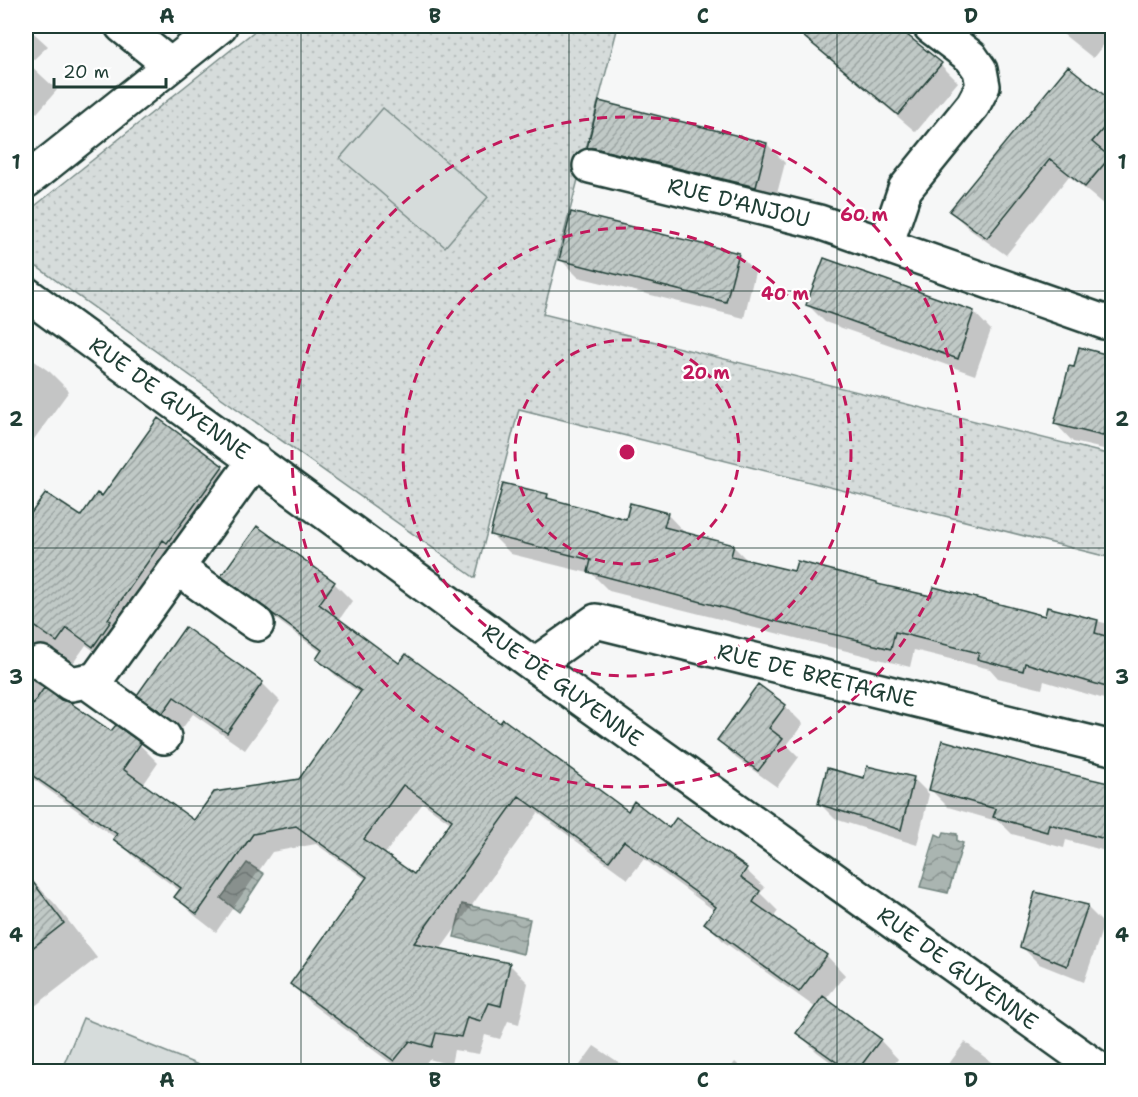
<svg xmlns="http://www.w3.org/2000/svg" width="1138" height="1097" font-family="'Shantell Sans',sans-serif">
<defs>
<pattern id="grass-dots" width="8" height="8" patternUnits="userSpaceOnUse" patternTransform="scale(1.5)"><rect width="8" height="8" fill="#d6dcdb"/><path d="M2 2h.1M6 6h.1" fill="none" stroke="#b7bebd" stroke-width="1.8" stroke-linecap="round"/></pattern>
<pattern id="water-waves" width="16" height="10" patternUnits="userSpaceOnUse" patternTransform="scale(1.5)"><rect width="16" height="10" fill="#aab5b1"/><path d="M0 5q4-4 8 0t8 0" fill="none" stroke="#8a9491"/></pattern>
<pattern id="building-hatch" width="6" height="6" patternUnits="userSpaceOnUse" patternTransform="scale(1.5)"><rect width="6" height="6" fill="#c0c9c6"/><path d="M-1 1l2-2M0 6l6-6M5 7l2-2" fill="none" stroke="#9ba4a2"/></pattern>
</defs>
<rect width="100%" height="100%" fill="#f6f7f7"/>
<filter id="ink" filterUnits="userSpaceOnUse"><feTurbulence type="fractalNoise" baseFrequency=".0167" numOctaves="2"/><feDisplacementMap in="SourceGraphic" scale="12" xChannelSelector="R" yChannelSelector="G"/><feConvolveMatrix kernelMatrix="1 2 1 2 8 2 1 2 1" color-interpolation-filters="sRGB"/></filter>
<g filter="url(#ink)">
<path fill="url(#grass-dots)" stroke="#7a8c88" stroke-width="1.5" d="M261 26H618L543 314 1112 455V558L519 409 475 578 26 259V213Z"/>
<path fill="#d6dcdb" stroke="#7a8c88" stroke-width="1.5" d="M383 108 488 197 445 247 340 158Z
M83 1018 213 1071H61Z"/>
<path fill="url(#water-waves)" stroke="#72857f" stroke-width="1.5" d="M944 832 957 834V841L963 843 948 893 920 887 936 834 942 837Z
M247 863 264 874 239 912 221 898Z
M462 904 530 919 523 954 454 937Z"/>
<path fill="#0003" fill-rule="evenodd" d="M26 26 48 46 29 64 57 90 37 113 26 104Z
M790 26H893L940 64 958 82 916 132Z
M1053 26H1112V34L1093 58Z
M1112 104V157L1110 159 1112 162V193L1103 204 1069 176 1006 255 969 229 951 211Z
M767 144 785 163 774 205 607 165 589 147Z
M738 254 755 272 744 318 578 277 561 260Z
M808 305 974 312 991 330 975 375 825 322Z
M26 355 50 372 69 391 29 446 26 443Z
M1112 358V451L1073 442 1056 424 1075 369Z
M222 467 240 485 112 664 86 645 71 666 40 680 41 688 112 734 140 745 158 763 143 785 195 822 300 781 361 694 337 677 318 658 322 653 242 594 223 576 334 583 352 601 339 620 400 665 500 725 628 813 669 830 677 820 746 870 765 888 760 893 778 911 773 918 827 956 845 975 825 1000 880 1040 898 1059 889 1072H844L816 1051 798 1033 816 1008 724 942 706 923 715 911 644 859 628 879 538 813 440 950 509 964 528 983 519 1024 508 1021 500 1039 485 1035 479 1054 454 1050 451 1065 429 1059 419 1072H403L310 1003 292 984 367 880 316 844 272 852 216 932 194 915 176 897 180 891 134 857 116 838 26 774V514L30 517 81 518 102 499ZM423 803 452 824 414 877 384 855Z
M547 496 553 502 627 521 667 514 686 534 733 546 749 562 795 573 878 586 932 598 1046 617 1048 608 1112 625V706L1104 699 1044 681 1042 689 998 678 990 669 914 650 910 667 609 591 592 574 511 554 492 535Z
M186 629 262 683 280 701 245 750 193 714 181 730 157 712 139 695Z
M758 686 785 706 803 724 787 745 799 757 777 787 736 758 719 740Z
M913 778 929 794 917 845 835 819 819 803 865 780Z
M931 790 1112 795V855L1109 852 1066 840 1064 848 1012 834 1000 822 948 807Z
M26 874 56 905 97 958 26 1013Z
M1087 907 1104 924 1084 982 1039 964 1022 947Z
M26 1015 33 1025 26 1031Z
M965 1042 991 1062 1001 1072H943Z
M594 1046 629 1069 631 1072H575Z
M735 1062 746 1072H728Z"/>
<path fill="url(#building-hatch)" stroke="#1f3d34" stroke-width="1.5" fill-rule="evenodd" d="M791 26H896L942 63 898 115Z
M1068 66 1113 102V117L1092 142 1110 157 1085 187 1050 159 987 238 949 211Z
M599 101 767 143 756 187 594 148H587Z
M571 212 739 253 726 302 559 260Z
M824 258 974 311 958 359 806 305Z
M1079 347 1113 356V397L1103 436 1054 424 1069 366 1074 367Z
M158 418 223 466 167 543 163 540 108 619 111 621 93 647 67 628 57 642 26 620V520L46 493 81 516 97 493 102 496Z
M503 483 548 494 547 498 626 519 630 503 668 513 664 527 734 545 731 556 794 571 797 561 877 582V584L931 596 934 587 1045 616 1047 607 1098 620 1095 633 1113 638V689L1025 663 1023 671 977 659 979 653 895 632 891 649 858 641 859 639 858 640 770 620 588 572 591 560 490 535Z
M257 526 335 582 319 604 399 663 406 654 500 723 503 719 628 811 634 801 669 828 676 818 747 868 741 877 760 891 753 902 827 955 799 992 704 923 716 907 624 841 609 861 519 796 414 943 510 963 501 1006 489 1003 481 1021 467 1017 461 1037 436 1033 432 1047 410 1041 394 1061 290 984 367 877 296 826 253 834 197 914 174 897 181 888 113 839 117 834 26 771V714L44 688 61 700 69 702 111 731 116 725 141 743 123 769 194 820 214 792 299 779 361 691 316 659 322 650 221 576ZM403 785 452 820 414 874 364 839Z
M185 627 263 682 227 733 174 697 163 713 137 695Z
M758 684 786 705 769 728 783 739 758 771 717 740Z
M942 740 1039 767 1113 784V841L1049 824 1047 832 993 817 996 809 929 790Z
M867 766 914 777 901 830 818 804 827 768 864 778Z
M26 873 64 923 26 953Z
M1035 892 1088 905 1067 966 1020 947Z
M823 996 881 1039 857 1071H849L796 1033Z"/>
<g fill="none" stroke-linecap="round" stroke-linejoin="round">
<g stroke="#1f3d34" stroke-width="38">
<path id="minor" d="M122 26 170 65
M590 166 819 222 1104 322 1112 320
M26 181 220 26
M886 245 905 189 973 105 983 86 980 70 971 57 930 26
M26 294 534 665 1103 1072
M177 568 257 624
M41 663 71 684 86 681 164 737
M534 665 596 621 1112 748
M92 685 255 460"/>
</g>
<use href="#minor" stroke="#fff" stroke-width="33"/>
</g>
</g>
<path fill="none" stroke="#1f3d34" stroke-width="1.5" stroke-opacity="0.55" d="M301 26V1072M569 26V1072M837 26V1072M26 291H1112M26 548H1112M26 806H1112"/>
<g fill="none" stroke="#c2185b" stroke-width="3" stroke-dasharray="10 8">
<circle cx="627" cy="452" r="112"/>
<circle cx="627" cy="452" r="224"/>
<circle cx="627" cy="452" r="335"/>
</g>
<g text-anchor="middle" stroke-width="4.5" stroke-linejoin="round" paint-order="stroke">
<g font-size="22" fill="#1f3d34" stroke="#fff">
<text transform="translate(739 202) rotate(14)" y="8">RUE D'ANJOU</text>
<text transform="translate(170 398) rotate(36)" y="8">RUE DE GUYENNE</text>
<text transform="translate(817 675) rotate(14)" y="8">RUE DE BRETAGNE</text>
<text transform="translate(563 685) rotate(36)" y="8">RUE DE GUYENNE</text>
<text transform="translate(958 968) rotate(36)" y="8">RUE DE GUYENNE</text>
</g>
</g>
<circle cx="627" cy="452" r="9" fill="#c2185b" stroke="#fff" stroke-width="3"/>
<g font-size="18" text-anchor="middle" font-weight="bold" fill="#c2185b" stroke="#fff" stroke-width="4.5" stroke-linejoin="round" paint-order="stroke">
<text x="864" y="221">60 m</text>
<text x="785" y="300">40 m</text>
<text x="706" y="379">20 m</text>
</g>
<rect width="1138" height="1097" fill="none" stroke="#fff" stroke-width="66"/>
<path d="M54 78v9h112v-9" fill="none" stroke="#1f3d34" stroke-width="3"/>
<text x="63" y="78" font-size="18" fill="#1f3d34" stroke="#ffffff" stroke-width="4.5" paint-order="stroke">20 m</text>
<rect x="33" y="33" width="1072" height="1031" fill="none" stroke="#1f3d34" stroke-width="2"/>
<g font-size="20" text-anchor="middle" font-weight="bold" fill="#1f3d34">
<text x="167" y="23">A</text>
<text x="435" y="23">B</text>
<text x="703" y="23">C</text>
<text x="971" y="23">D</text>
<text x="16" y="169">1</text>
<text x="1122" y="169">1</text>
<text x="16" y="426">2</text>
<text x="1122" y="426">2</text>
<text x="16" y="684">3</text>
<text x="1122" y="684">3</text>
<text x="16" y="942">4</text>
<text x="1122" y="942">4</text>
<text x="167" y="1087">A</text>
<text x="435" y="1087">B</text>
<text x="703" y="1087">C</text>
<text x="971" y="1087">D</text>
</g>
</svg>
